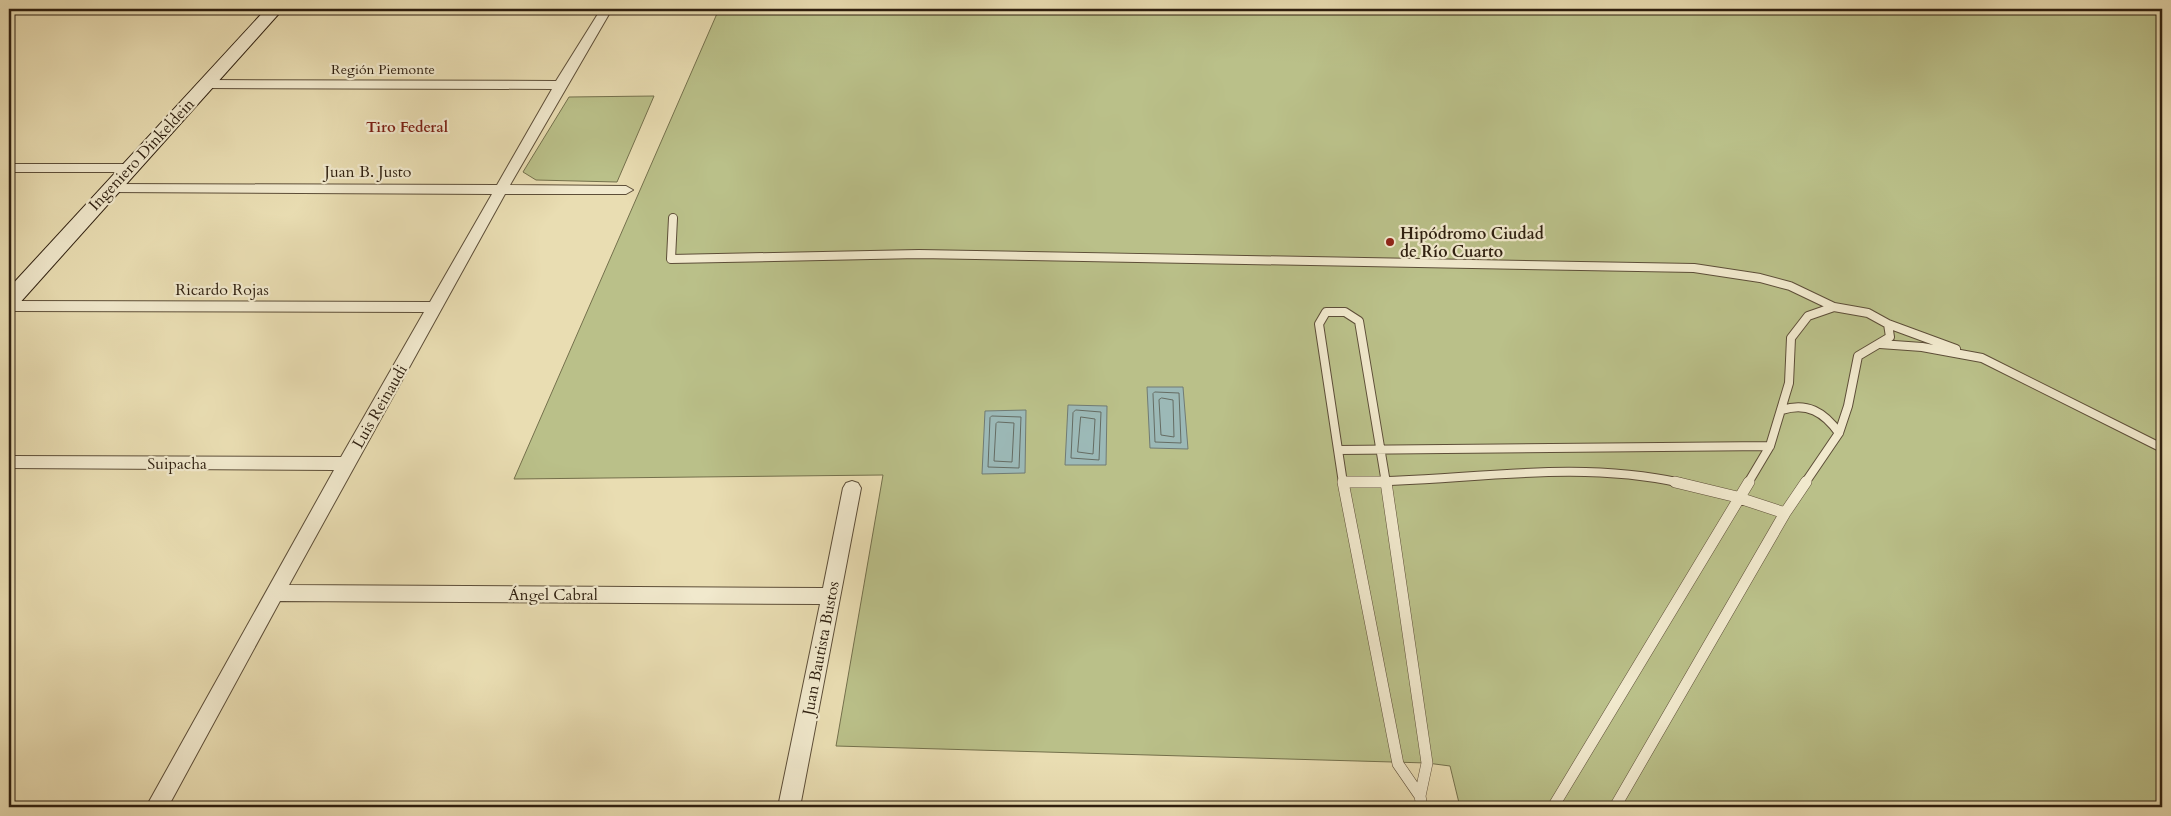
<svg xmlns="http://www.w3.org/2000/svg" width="2171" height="816" font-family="Cardo,serif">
<rect width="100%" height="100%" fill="#e9ddb2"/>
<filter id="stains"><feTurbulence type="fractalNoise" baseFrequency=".004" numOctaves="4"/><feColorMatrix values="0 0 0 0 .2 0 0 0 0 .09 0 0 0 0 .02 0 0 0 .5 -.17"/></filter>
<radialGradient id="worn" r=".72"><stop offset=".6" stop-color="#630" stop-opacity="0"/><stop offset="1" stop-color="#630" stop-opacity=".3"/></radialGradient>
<path fill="#bac089" stroke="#74704c" d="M719 9H2162V807H1460L1450 766 1427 763 836 746 883 475 514 479Z
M654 96 617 182 536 180 523 172 569 97Z"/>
<path fill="#9cb9b7" stroke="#707b74" d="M1147 387H1183L1188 449 1150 448Z
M1068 405 1107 406 1106 465H1065Z
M1026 410 1025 473 982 474 985 411Z"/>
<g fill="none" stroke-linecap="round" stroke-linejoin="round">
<path stroke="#656c63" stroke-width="1" d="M1155 392 1179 393 1181 443 1155 442 1153 394Z
M1162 398 1173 400 1174 437 1161 435 1159 400Z
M1076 410 1101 412 1099 460 1071 458 1073 413Z
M992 416 1021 417 1019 468 988 467 990 418Z
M1081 417 1095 419 1093 454 1078 452Z
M998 422 1014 423 1012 462 994 461 996 424Z"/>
<g stroke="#5d4e38" stroke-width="10">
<path id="lane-far1" d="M673 218 671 259 919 254 1694 268 1760 278 1790 286 1834 307
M1888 324 1956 349
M1880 344 1922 347 1982 358 2162 448
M1782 410C1807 402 1824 412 1839 433
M1338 450 1770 446
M1343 482C1456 483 1569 458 1681 483
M1343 483 1319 324 1326 312H1345L1359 321 1386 483
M1748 483 1770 446 1789 383 1791 338 1808 316 1834 307 1868 313 1888 324 1890 337 1858 356 1848 406 1839 433 1805 483"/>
</g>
<g stroke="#5d4e38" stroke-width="12">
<path id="lane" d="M1343 482H1384
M1343 482 1398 764 1420 796
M1386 482 1427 763 1420 796
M1675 482 1733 496 1785 513
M1420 796 1422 807
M1553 807 1749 482
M1615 807 1785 513 1806 482"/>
</g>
<g stroke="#5d4e38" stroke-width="2">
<path id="street" d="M601 9H612L510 185 626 186 633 190 626 194H505L289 585 823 588 843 488 846 483 852 481 858 483 861 488 800 807H778L820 604 280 601 168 807H146L334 470 9 468V456L341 457 424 312 9 311V301L430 302 492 194 110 192 103 188 110 184 497 185 552 89 206 88 200 84 206 80 556 81Z
M9 164H127L134 168 127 172H9Z"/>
</g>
<g stroke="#2e1f0f" stroke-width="2">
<path id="secondary" d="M266 9H283L17 306 9 308V288Z"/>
</g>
<use href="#lane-far1" stroke="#f1e9cd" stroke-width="8"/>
<use href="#lane" stroke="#f1e9cd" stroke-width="11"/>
<use href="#street" fill="#f1e9cd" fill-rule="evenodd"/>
<use href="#secondary" fill="#f1e9cd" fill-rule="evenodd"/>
</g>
<circle fill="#8f2418" stroke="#f1e9cd" stroke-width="2" cx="1390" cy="242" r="5"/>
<g text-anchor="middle" stroke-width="4.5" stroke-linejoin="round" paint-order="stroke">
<g font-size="14" fill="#2e1f0f" stroke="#f1e9cd">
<text x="383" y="74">Región Piemonte</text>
</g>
<g font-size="15" font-weight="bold" fill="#7a1f14" stroke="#f1e9cd">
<text x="407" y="132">Tiro Federal</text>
</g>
<g font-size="16" fill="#2e1f0f" stroke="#f1e9cd">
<text transform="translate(141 154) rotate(-47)" y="6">Ingeniero Dinkeldein</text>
<text x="368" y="177">Juan B. Justo</text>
<text x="222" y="295">Ricardo Rojas</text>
<text transform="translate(379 406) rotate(-60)" y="6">Luis Reinaudi</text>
<text x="177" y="469">Suipacha</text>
<text x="553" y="600">Ángel Cabral</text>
<text transform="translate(820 648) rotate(-79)" y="6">Juan Bautista Bustos</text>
</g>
<g font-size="16" font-weight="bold" fill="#2e1f0f" stroke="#f1e9cd" text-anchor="start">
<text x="1400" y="239">Hipódromo Ciudad<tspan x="1400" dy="18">de Río Cuarto</tspan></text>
</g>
</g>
<rect width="2171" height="816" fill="none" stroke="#e9ddb2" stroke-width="30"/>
<rect x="10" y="10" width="2151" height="796" fill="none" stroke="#2e1f0f" stroke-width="2.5"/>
<rect x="15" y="15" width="2141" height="786" fill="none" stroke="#2e1f0f"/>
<rect width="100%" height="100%" filter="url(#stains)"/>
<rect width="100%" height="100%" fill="url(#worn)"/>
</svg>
